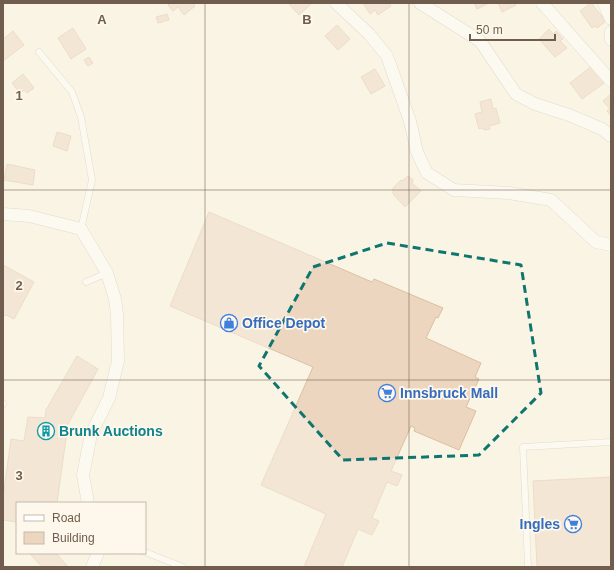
<svg xmlns="http://www.w3.org/2000/svg" width="614" height="570" font-family="Helvetica,sans-serif">
<rect width="100%" height="100%" fill="#faf4e5"/>
<path fill="#ecd6c0" stroke="#ddbfa2" d="M171 3H193L195 6 184 15 178 7 173 11 168 5Z
M288 3H309L311 4 299 15Z
M363 3H389L391 6 378 15 375 10 370 14Z
M474 3H489L477 9Z
M498 3H515L516 5 502 12Z
M591 3 606 21 597 28 595 26 592 28 580 11Z
M167 14 169 20 158 23 156 17Z
M337 25 350 39 338 50 325 36Z
M73 28 86 49 71 59 58 38Z
M549 29 553 34 556 31 563 39 560 41 567 48 555 57 539 39Z
M13 31 24 45 3 61V39Z
M89 57 93 63 88 66 84 60Z
M592 66 606 79 602 81 604 83 582 99 570 83Z
M375 69 385 86 371 94 361 77Z
M23 74 34 88 27 93 24 90 20 93 12 83Z
M611 94V116L607 111 610 109 603 101Z
M491 99 493 109 496 108 500 123 489 126 490 129 484 130 483 128 479 129 475 114 482 112 480 102Z
M57 132 71 136 67 151 53 146Z
M7 164 35 170 33 185 4 180Z
M408 176 413 180 412 183 421 191 405 207 393 194V188L401 180 402 181Z
M209 212 372 282 374 279 443 308 438 318 436 317 426 338 481 363 475 377 479 379 466 407 476 411 459 450 414 431 415 428 411 426 391 471 402 475 397 486 387 482 372 518 379 521 372 535 358 529 342 567H304L326 514 261 485 313 367 170 306Z
M3 265 34 282 14 319 6 315 3 316Z
M77 356 98 369 68 424 57 503H17V522L3 520V497L11 439 24 441 28 417 45 418 46 410Z
M611 477V567H537L533 481Z
M34 553H56L68 567H42L31 555Z"/>
<g fill="none" stroke-linecap="round" stroke-linejoin="round">
<g stroke="#cabdad" stroke-width="7">
<path id="service" d="M39 52 72 92 81 117 92 180 81 229
M86 282 107 273
M3 404V403
M145 552 183 567
M528 567 523 447 611 442"/>
</g>
<g stroke="#cabdad" stroke-width="13">
<path id="minor" d="M336 3 369 34 387 56 410 121 417 152 427 173 454 190 509 193 551 200 596 242 611 245
M420 3 480 41 516 94 535 104 569 115 602 129 611 136
M542 3 611 81
M604 3 611 19
M611 32V40
M3 214 29 216 81 229 107 273 115 299 117 314 118 361 109 398 91 434 83 475 88 503
M92 567 98 553"/>
</g>
<use href="#service" stroke="#fff" stroke-width="6"/>
<use href="#minor" stroke="#fff" stroke-width="12"/>
</g>
<path d="M0 0H614V570H0ZM387 243 521 265 541 393 479 455 343 460 259 366 313 267Z" fill="#faf4e5" fill-opacity=".55" fill-rule="evenodd"/>
<path fill="none" stroke="#0f766e" stroke-width="3" stroke-dasharray="8 5" stroke-linejoin="round" d="M387 243 521 265 541 393 479 455 343 460 259 366 313 267Z"/>
<path fill="none" stroke="#705d4d" stroke-width="1" stroke-opacity="0.55" d="M205 3V567M409 3V567M3 190H611M3 380H611"/>
<defs>
<g id="shop-ring" transform="scale(0.9)"><circle r="9.5" fill="#fdf8eb" stroke="#3f7fe0" stroke-width="1.5"/><path d="M-5-2.5h2.3a2.7 3.5 0 0 1 5.4 0H5L5.5 6h-11ZM-1.5-2.5h3a1.5 2.3 0 0 0-3 0Z" fill="#3f7fe0"/></g>
<g id="supermarket-ring" transform="scale(0.9)"><circle r="9.5" fill="#fdf8eb" stroke="#3f7fe0" stroke-width="1.5"/><path d="M-6-5.5h2.5l.6 2H6L4.5 2H-2.5L-4.4-4H-6ZM-1.5 3.2a1.3 1.3 0 1 0 .1 0ZM3 3.2a1.3 1.3 0 1 0 .1 0Z" fill="#3f7fe0"/></g>
<g id="building-ring" transform="scale(0.9)"><circle r="9.5" fill="#fdf8eb" stroke="#0f9aa8" stroke-width="1.5"/><path d="M-4-6H4V6H1V3H-1V6H-4ZM-2.5-4.3h1.7v1.8h-1.7ZM.8-4.3h1.7v1.8H.8ZM-2.5-1h1.7V.8h-1.7ZM.8-1h1.7V.8H.8Z" fill="#0f9aa8"/></g>
</defs>
<g fill-rule="evenodd">
<use href="#shop-ring" x="229" y="323"/>
<use href="#supermarket-ring" x="387" y="393"/>
<use href="#building-ring" x="46" y="431"/>
<use href="#supermarket-ring" x="573" y="524"/>
</g>
<g text-anchor="middle" stroke-width="3.5" stroke-linejoin="round" paint-order="stroke">
<g font-size="14" font-weight="bold" fill="#366cbe" stroke="#fdf8eb" text-anchor="start">
<text x="242" y="328">Office Depot</text>
<text x="400" y="398">Innsbruck Mall</text>
<text x="560" y="529" text-anchor="end">Ingles</text>
</g>
<g font-size="14" font-weight="bold" fill="#0d838f" stroke="#fdf8eb" text-anchor="start">
<text x="59" y="436">Brunk Auctions</text>
</g>
</g>
<g font-size="13" text-anchor="middle" font-weight="bold" fill="#705d4d" stroke="#fdf8eb" stroke-width="3.5" stroke-linejoin="round" paint-order="stroke">
<text x="102" y="24">A</text>
<text x="307" y="24">B</text>
<text x="19" y="100">1</text>
<text x="19" y="290">2</text>
<text x="19" y="480">3</text>
</g>
<rect width="614" height="570" fill="none" stroke="#705d4d" stroke-width="8"/>
<rect x="16" y="502" width="130" height="52" fill="#fdf8eb" stroke="#c5baac"/>
<rect x="24" y="515" width="20" height="6" fill="#ffffff" stroke="#c5baac"/>
<text x="52" y="522" font-size="12" fill="#705d4d">Road</text>
<rect x="24" y="532" width="20" height="12" fill="#ecd6c0" stroke="#c5baac"/>
<text x="52" y="542" font-size="12" fill="#705d4d">Building</text>
<path d="M470 34v6h85v-6" fill="none" stroke="#705d4d" stroke-width="2"/>
<text x="476" y="34" font-size="12" fill="#705d4d" stroke="#fdf8eb" stroke-width="3" paint-order="stroke">50 m</text>
</svg>
